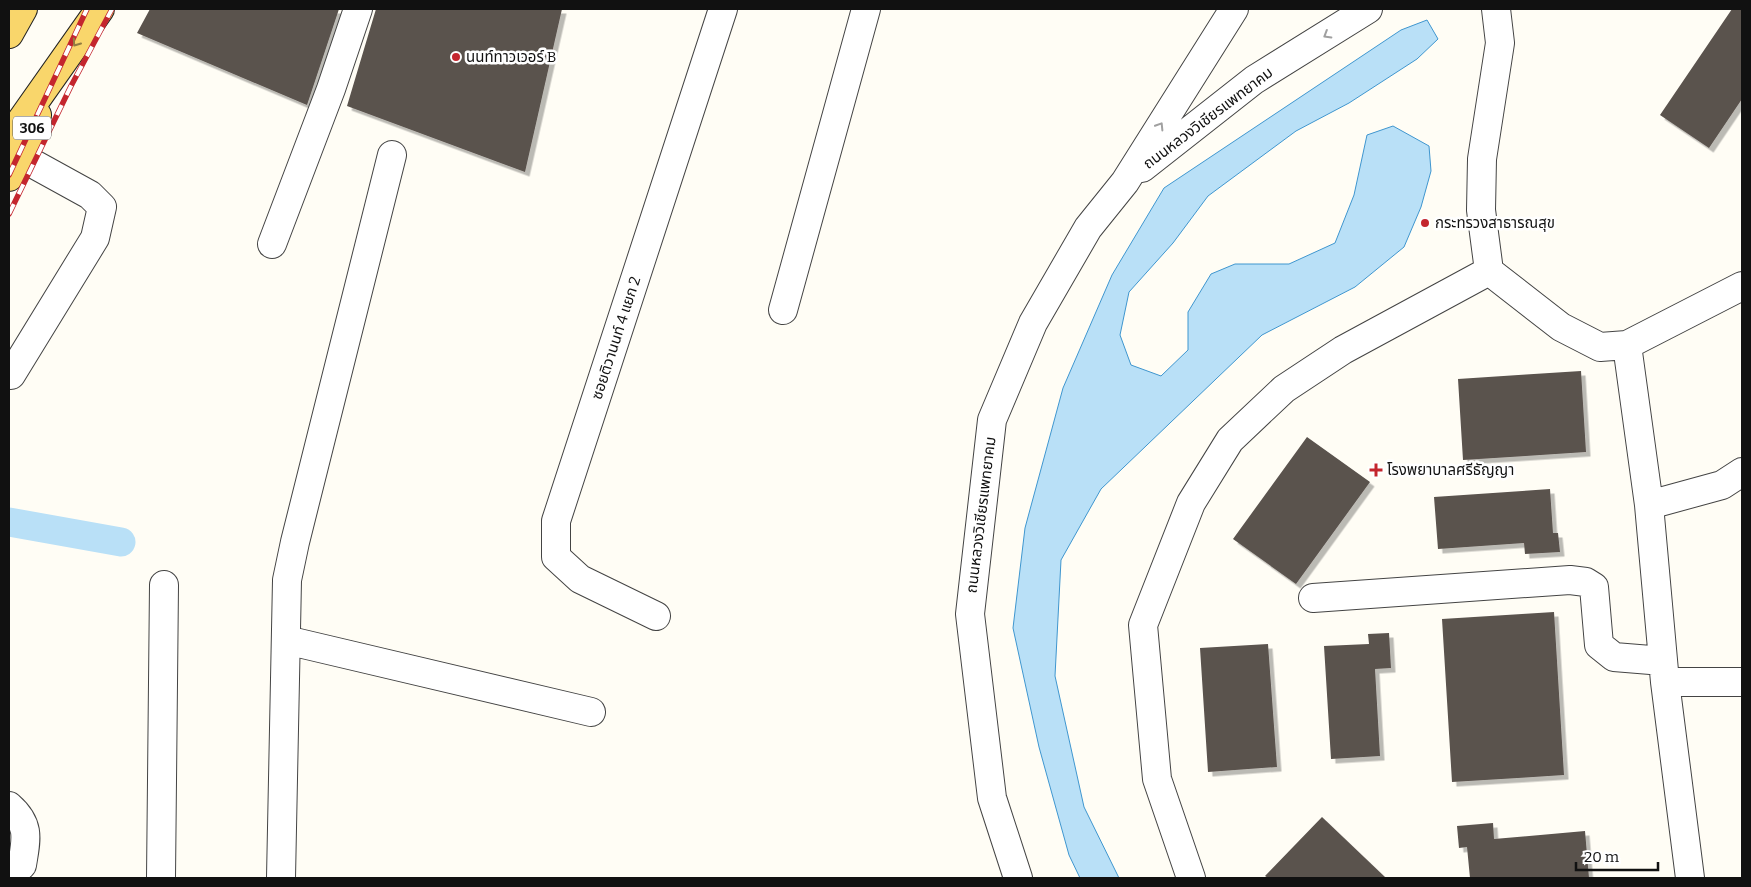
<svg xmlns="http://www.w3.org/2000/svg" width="1751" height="887" font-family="Bitter,'Noto Sans Thai',serif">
<defs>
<filter id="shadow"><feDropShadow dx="4.5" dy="4.5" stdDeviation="0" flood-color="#0004"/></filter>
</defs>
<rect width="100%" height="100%" fill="#fffdf5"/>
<path fill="#b9e0f7" stroke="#3f96cf" d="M1427 20 1438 39 1417 59 1349 103 1296 131 1208 196 1173 243 1129 292 1120 335 1131 365 1161 376 1188 350V312L1211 274 1235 264H1289L1335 243 1354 195 1367 135 1393 126 1429 146 1431 171 1421 207 1404 247 1355 287 1262 335 1101 489 1061 560 1055 676 1084 807 1119 878H1080L1069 855 1039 747 1013 628 1025 528 1063 388 1112 275 1164 188 1401 30Z"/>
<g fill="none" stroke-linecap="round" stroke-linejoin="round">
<path stroke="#b9e0f7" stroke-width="29" d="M9 522 121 542"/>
</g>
<path fill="#5a524d" filter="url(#shadow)" d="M150 9H339L307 105 137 33Z
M376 9H562L525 172 347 106Z
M1732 9H1742V99L1709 148 1660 115Z
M1581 371 1586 452 1463 460 1458 379Z
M1307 437 1370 482 1296 584 1233 539Z
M1550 489 1553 533H1558L1560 552 1525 554 1524 543 1438 549 1434 497Z
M1554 612 1564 775 1452 782 1442 619Z
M1389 633 1391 668 1375 669 1380 756 1331 759 1324 646 1369 644 1368 634Z
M1268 644 1277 767 1208 772 1200 648Z
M1322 817 1386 878H1268L1265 876Z
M1493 823 1494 839 1585 831 1589 878H1470L1467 847 1459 848 1457 826Z"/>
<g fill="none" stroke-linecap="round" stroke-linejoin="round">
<g stroke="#444" stroke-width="30">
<path id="minor" d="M1496 9 1500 43 1482 159 1481 210 1489 271 1561 327 1600 347 1627 345 1742 286
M1142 168 1254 80 1368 9
M272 244 331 89 358 9
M783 310 866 9
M1627 345 1649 505 1665 682 1690 878
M11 375 95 238 102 207 90 195 21 157
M1649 505 1722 485 1742 472
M1313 598 1570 580 1586 582 1594 587 1599 645 1614 657 1663 661
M656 616 580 579 556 557V521L723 9
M286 640 591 712
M1665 682H1742
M9 806C31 825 26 840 22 865L13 873 9 872
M161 878 164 585
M281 878 287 580 295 542 392 155
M1018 878 992 798 970 614 992 420 1033 323 1088 228 1125 182 1234 9
M1191 878 1157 779 1143 625 1191 503 1230 440 1284 389 1343 350 1489 271"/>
</g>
<g stroke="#222" stroke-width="30">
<path id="major" d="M9 34 23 9
M9 138 100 9
M9 177 21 157 37 115"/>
</g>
<use href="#minor" stroke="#fff" stroke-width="28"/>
<use href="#major" stroke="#f9d66b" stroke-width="28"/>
<g stroke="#c4262e" stroke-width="5.5">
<path id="rail" d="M9 175 87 9
M9 214 71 86 112 9"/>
</g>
<use href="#rail" stroke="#fff" stroke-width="4" stroke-dasharray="11" stroke-linecap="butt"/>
</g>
<defs><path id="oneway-chevron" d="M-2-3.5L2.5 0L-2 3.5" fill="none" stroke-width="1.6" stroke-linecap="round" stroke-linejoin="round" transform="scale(1.25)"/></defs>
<g stroke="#a0a0a0">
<use href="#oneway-chevron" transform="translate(1327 35) rotate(149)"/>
<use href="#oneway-chevron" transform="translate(1160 126) rotate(-58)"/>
</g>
<use stroke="#917d42" href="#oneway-chevron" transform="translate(76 43) rotate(125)"/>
<g fill="#c4262e" stroke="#fff" stroke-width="2">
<circle cx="456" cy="57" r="5"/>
<circle cx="1425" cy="223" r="5"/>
<path d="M1373.5 462.5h5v5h5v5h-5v5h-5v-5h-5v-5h5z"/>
</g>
<g text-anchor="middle" stroke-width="5" stroke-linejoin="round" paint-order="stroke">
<rect fill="#fff" stroke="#585858" stroke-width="1" x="13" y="116.5" width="38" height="23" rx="4"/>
<g font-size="14" font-weight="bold" fill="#111">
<text x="32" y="133">306</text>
</g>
<g font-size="15" fill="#111" stroke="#fff" text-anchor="start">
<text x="466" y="62">นนท์ทาวเวอร์ B</text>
<text x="1435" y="228">กระทรวงสาธารณสุข</text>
<text x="1387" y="475">โรงพยาบาลศรีธัญญา</text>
</g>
<g font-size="15" fill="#111" stroke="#fff">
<text transform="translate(1208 118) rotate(-37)" y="5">ถนนหลวงวิเชียรแพทยาคม</text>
<text transform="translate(616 338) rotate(-72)" y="5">ซอยติวานนท์ 4 แยก 2</text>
<text transform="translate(981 515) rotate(-83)" y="5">ถนนหลวงวิเชียรแพทยาคม</text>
</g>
</g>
<rect width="1751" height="887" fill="none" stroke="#111111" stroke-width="20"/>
<path d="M1576 862v8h82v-8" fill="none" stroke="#111111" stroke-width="2.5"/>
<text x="1584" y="862" font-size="15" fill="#111111" stroke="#ffffff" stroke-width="4" paint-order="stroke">20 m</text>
</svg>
